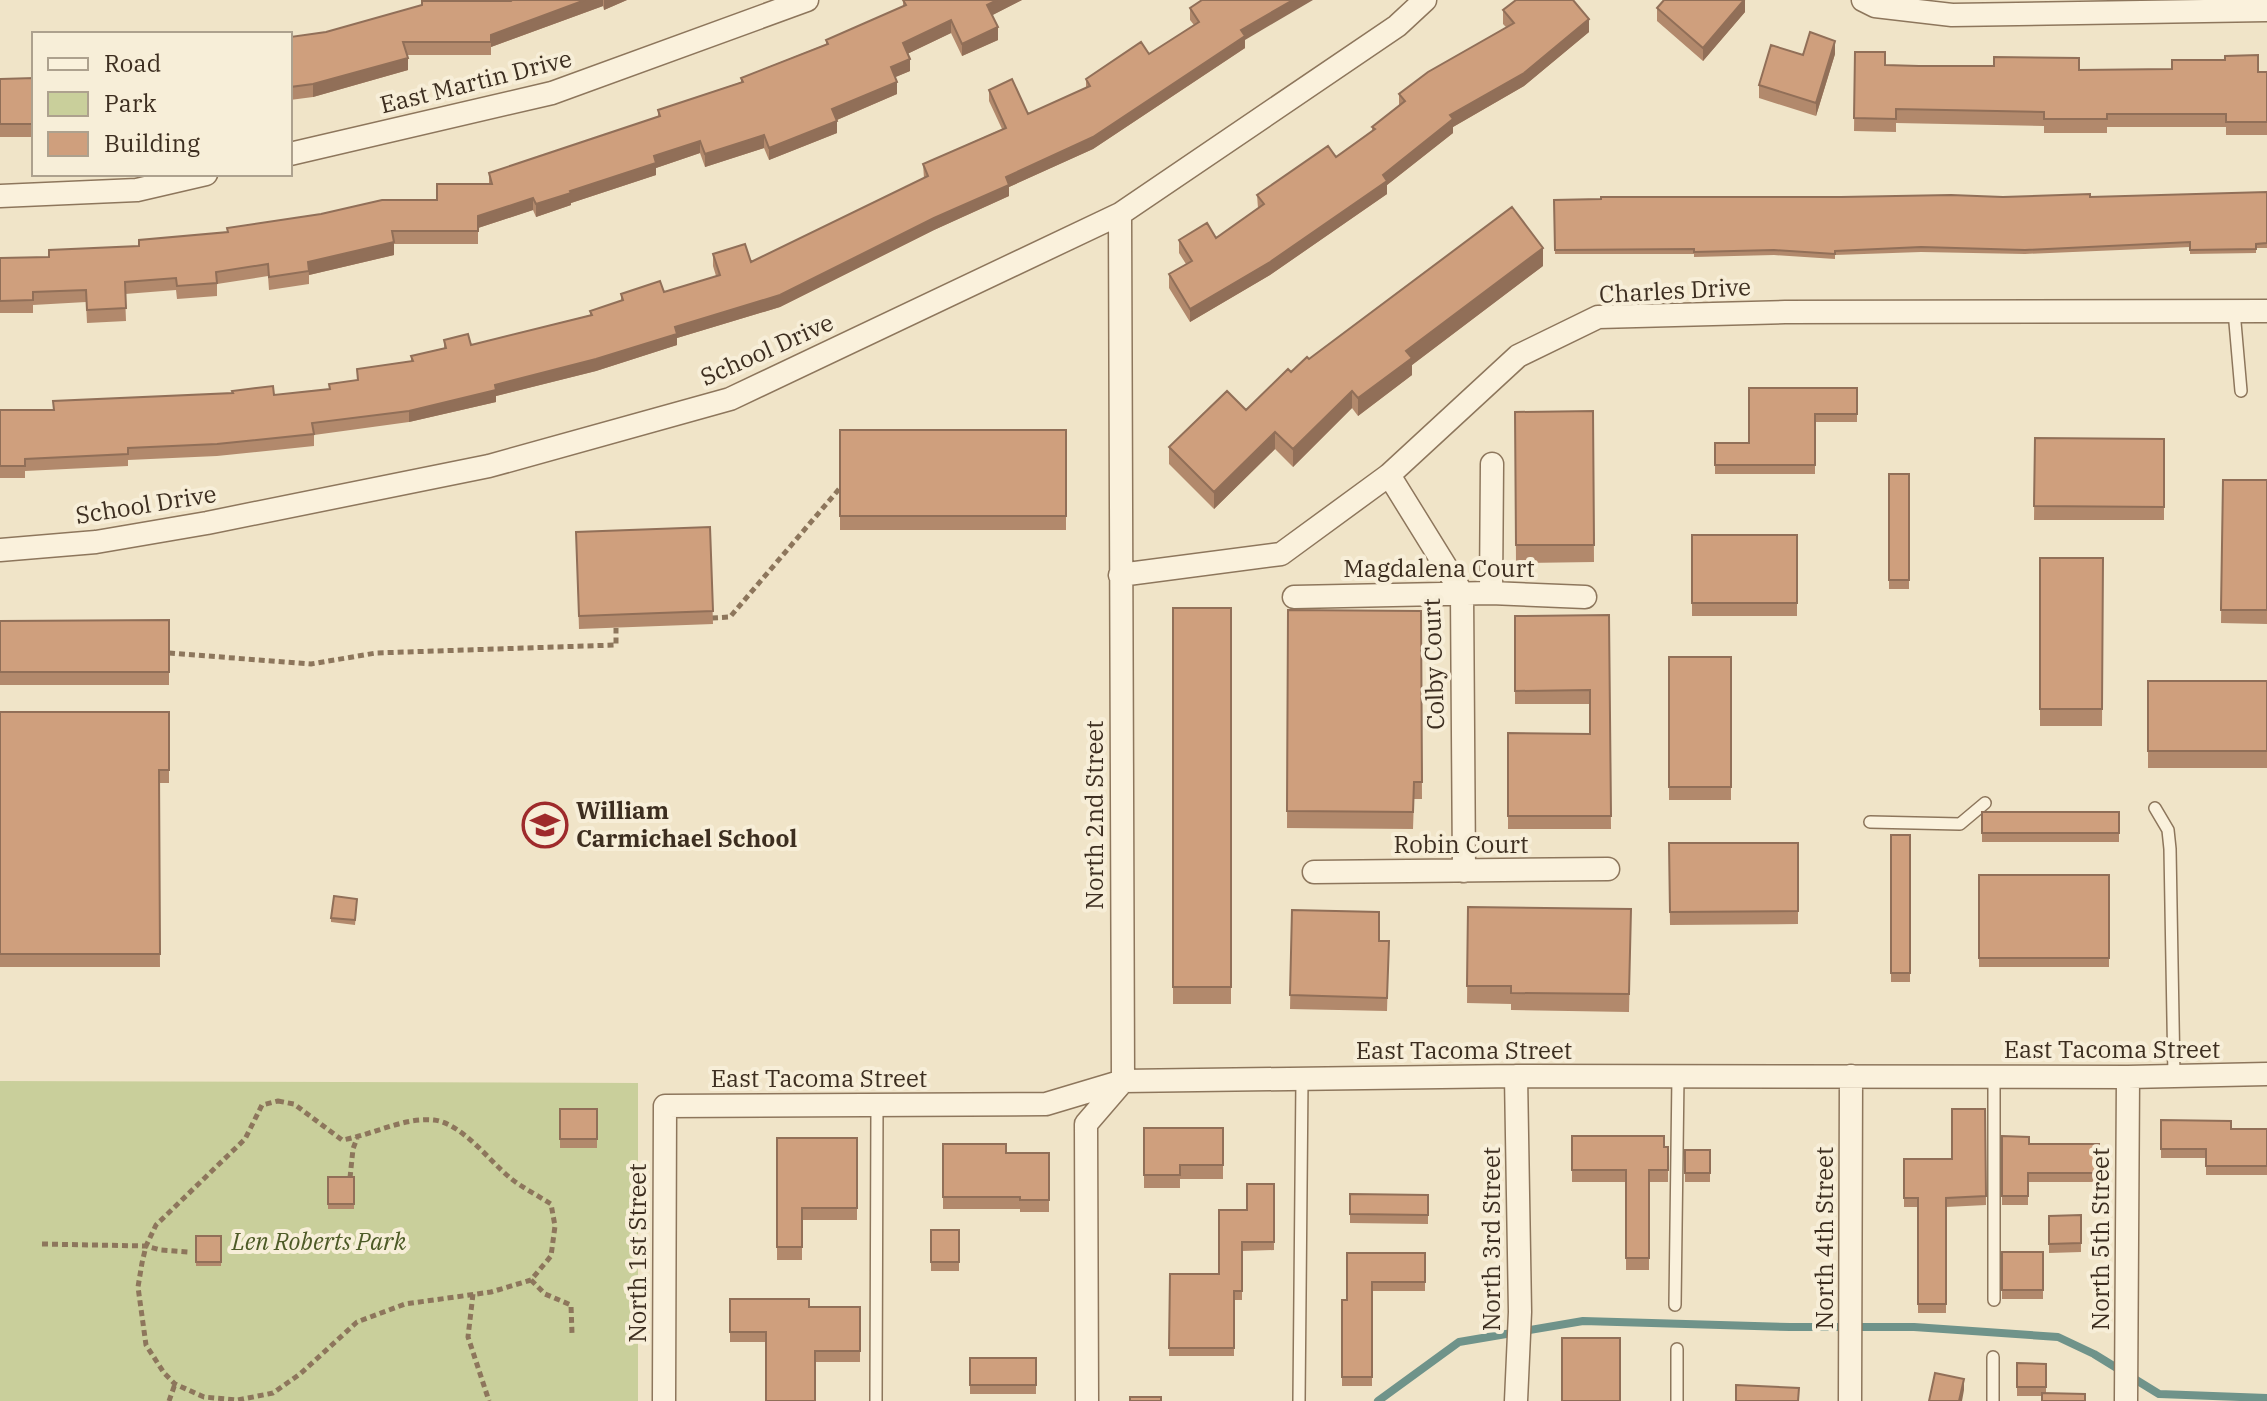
<svg xmlns="http://www.w3.org/2000/svg" width="2267" height="1401" font-family="'IBM Plex Serif',serif">
<rect width="100%" height="100%" fill="#f0e4c8"/>
<path fill="#c9cf9b" d="M0 1081 638 1083V1401H0Z"/>
<g fill="none" stroke-linecap="round" stroke-linejoin="round">
<path stroke="#6f938a" stroke-width="8" d="M1378 1401 1459 1342 1583 1321 1790 1327H1914L2058 1337 2094 1354 2159 1394 2267 1398"/>
<g stroke="#8d765c" stroke-width="14">
<path id="service" d="M2234 311 2241 391
M2155 808 2168 830 2170 849 2174 1076
M1870 822 1960 824 1985 803
M1994 1076V1300
M1675 1305 1678 1076
M1677 1349V1401
M876 1401 877 1105
M1299 1401 1302 1079
M1993 1401V1357"/>
</g>
<g stroke="#8d765c" stroke-width="25">
<path id="minor" d="M1863 0 1875 6 1952 15 2267 10
M290 154 552 93 807 0
M0 196 137 190 206 174
M1389 475 1462 593 1464 871
M0 550 96 542 207 523 489 466 730 399 1120 214 1397 26 1425 0
M1120 575 1281 554 1389 475 1518 356 1598 317 1785 312 2267 311
M1491 593 1492 464
M1294 597 1491 593 1585 597
M1314 872 1608 869
M1516 1076 1520 1312 1516 1401
M664 1401 665 1106 1046 1104 1123 1081 1516 1076 2128 1077 2267 1074
M1087 1401 1086 1124 1123 1081 1120 214
M1850 1401 1851 1076
M2126 1401 2128 1077"/>
</g>
<path stroke="#8d765c" stroke-width="5" stroke-dasharray="6 4" stroke-linecap="butt" d="M712 618 730 617 840 488
M169 653 311 664 376 653 616 645V628
M278 1101 294 1104 342 1140C372 1135 404 1117 434 1120 461 1123 489 1160 509 1177 521 1187 537 1195 551 1204L555 1226 551 1256 531 1280 491 1292 405 1304 357 1322 300 1374 273 1393 238 1400 204 1397 175 1384 164 1373 146 1345 138 1287 142 1263 146 1246 156 1225 245 1139 262 1105Z
M350 1178 353 1149 357 1138
M42 1244 146 1246 161 1250 189 1252
M531 1280 545 1294 571 1305 572 1334
M473 1294 468 1337 489 1401
M169 1401 175 1384"/>
<use href="#service" stroke="#faf1dc" stroke-width="11"/>
<use href="#minor" stroke="#faf1dc" stroke-width="22"/>
</g>
<path fill="#b2896c" d="M505 0H627L604 10 603 6 491 47V55H407L408 70 313 97 290 100V37L326 32 505 1Z
M903 0H1022L992 15 998 40 962 56 951 33 907 54 910 71 895 77 897 94 837 120V133L769 160 764 148 705 167 700 153 656 168V175L571 203V205L536 217 533 210 478 228V244H394V255L309 275V284L269 290 268 276 217 284V296L177 299 176 290 125 294 126 321 87 323 86 302 33 305V313H0V258L49 257 139 246 437 200 489 184V173L658 117V110L741 82V78L826 44V40L903 6Z
M1745 0V12L1703 61 1657 21V8Z
M1190 8 1245 40V48L1093 149 1009 187V196L934 230 780 307 677 338V345L596 371 496 396V402L409 422 314 435V446L217 456 128 460V466L25 471V478H0V410H53L233 393 274 395 329 389V384L357 380V369L411 361V356L444 348V340L471 345 590 315V311L621 301V294L664 292 716 276 713 266V254L751 262 924 178 923 164 1002 129 989 101V90L1028 114 1086 88V79L1149 54 1194 25 1190 20Z
M1503 10 1589 32 1524 86 1453 127V133L1387 185V194L1270 275 1190 322 1169 288V274L1186 264 1179 253V240L1216 238 1258 208 1257 195 1336 157 1372 131V127L1399 105V94L1506 27 1503 24Z
M1855 52 1885 65 2079 70 2267 72V135H2226V127H2107V133H2044V126L1896 123V132L1854 131Z
M1835 54 1816 116 1759 98V85L1803 55Z
M34 78V137H0V79Z
M2267 192V248H2256V253L2190 254V247L2025 254 1921 252 1835 255V259L1774 255 1694 257V254H1555L1554 200 2090 197Z
M1543 266 1412 365V375L1358 416 1352 408 1293 467 1275 449 1214 509 1169 464V447L1246 410 1309 359Z
M1857 388V422H1815V474H1715V443H1749Z
M1593 411 1594 562 1516 563 1515 412Z
M840 430H1066V530H840Z
M2035 438 2164 439V520H2034Z
M1889 474H1909V589H1889Z
M2223 480H2267V624L2221 623Z
M710 527 713 624 579 629 576 532Z
M1692 535H1797V616H1692Z
M2040 558H2103L2102 726H2040Z
M1173 608H1231V1004H1173Z
M1288 610 1421 611 1422 799H1414L1413 829 1287 828Z
M1609 615 1611 829H1508V733L1590 734V704H1515V616Z
M169 620V685H0V621Z
M1669 657H1731V800H1669Z
M2148 681H2267V768H2148Z
M0 712H169V783H159L160 967H0Z
M1982 812H2119V842H1982Z
M1891 835H1910V982H1891Z
M1669 843H1798V924L1670 925Z
M1979 875H2109V967H1979Z
M357 903 355 925 331 922V918Z
M1468 907 1631 909 1629 1012 1511 1010V1004L1467 1003Z
M1292 910 1379 941H1389L1387 1011 1290 1009Z
M560 1109H597V1148H560Z
M1985 1109 1986 1205 1946 1207V1313H1918V1207H1904V1159H1952Z
M2161 1120 2231 1129H2267V1175H2206V1158H2161Z
M1144 1128H1223V1179H1180V1188H1144Z
M1572 1136 1668 1147V1182H1649V1270H1626V1182H1572Z
M2002 1136 2029 1144H2099V1182H2028V1205H2002Z
M777 1138H857V1220H802V1260H777Z
M943 1144 1006 1153H1049V1212H1020V1209H943Z
M1685 1150H1710V1182H1685Z
M328 1177H354V1209H328Z
M1274 1184V1250L1242 1251V1300H1234V1356H1169L1170 1274H1219L1247 1210Z
M1350 1194 1428 1195V1224L1350 1223Z
M2081 1215V1252L2049 1253V1216Z
M931 1230H959V1271H931Z
M196 1236H221V1266H196Z
M2002 1252H2043V1299H2002Z
M1347 1253H1425V1291H1372V1386H1342V1300H1347Z
M730 1299 809 1307H860V1362H815L766 1342H730Z
M970 1358H1036V1394H970Z
M2017 1363 2046 1364V1393L2042 1396H2017Z"/>
<path fill="#916f58" d="M585 0H603V6L491 47V35Z
M604 0H627L604 10Z
M997 0H1022L987 18V5Z
M1293 0H1313L1245 40V48L1093 149 1009 187V196L934 230 780 307 677 338V345L596 371 496 396V402L409 422V411L495 385 675 327 1006 177 1241 30Z
M1744 0H1745V12L1703 61V48Z
M1589 19V32L1524 86 1453 127V133L1387 185V194L1270 275 1190 322V309L1383 175 1450 115Z
M951 20V33L903 56V43Z
M998 27V40L962 56V44Z
M1835 41V54L1816 116V103Z
M408 58V70L313 97V84Z
M910 59V71L891 79V67Z
M897 82V94L832 122V109Z
M837 121V133L769 160V148Z
M764 135V148L705 167V154Z
M700 141V153L656 168V175L571 203V205L536 217V204L654 156Z
M533 198V210L478 228V216Z
M394 242V255L309 275 308 262Z
M1543 248V266L1412 365V375L1358 416V398L1406 351Z
M1352 391V408L1293 467V449Z
M1275 432V449L1214 509V492Z
M1964 1379V1390L1962 1401H1959Z"/>
<path fill="#cf9f7d" stroke="#916f58" stroke-width="2" d="M509 0H585L491 35V42H403L408 58 313 84 290 87V37L326 32 422 5V1H510Z
M903 0H997L987 5 998 27 962 44 951 20 903 43 910 59 891 67 897 82 832 109 837 121 769 148 764 135 705 154 700 141 654 156 656 163 570 191 571 193 536 204 533 198 478 216V231H392L394 242 308 262 309 271 269 277 268 264 216 272 217 283 177 286 176 278 125 282 126 308 87 310 86 290 33 292V300L0 301V258L49 257V250L139 246V240L228 232 227 228 321 214 382 200H437V184H492L489 173 660 116 658 110 743 82 741 78 828 44 826 40 906 5Z
M1202 0H1293L1241 30 1245 36 1093 137 1006 177 1009 185 934 218 780 295 675 327 677 334 596 359 495 385 496 390 409 411 312 423 314 434 217 444 128 448V454L25 459V466H0V410H54L53 401 233 393 232 391 273 386 274 395 330 389 329 384 358 380 357 369 413 361 411 356 446 348 444 340 468 334 471 345 592 315 590 311 623 300 621 294 660 281 664 292 720 275 713 254 745 244 751 262 928 176 923 164 1006 128 989 90 1012 79 1028 114 1090 86 1086 79 1141 42 1149 54 1199 22 1190 8Z
M1516 0H1573L1589 19 1524 73 1450 115 1453 119 1383 175 1387 181 1270 262 1190 309 1169 274 1192 261 1179 240 1207 223 1216 238 1264 204 1257 195 1328 146 1336 157 1375 129 1372 127 1405 101 1399 94 1428 72 1514 23 1503 10Z
M1664 0H1744L1703 48 1657 8Z
M1810 32 1835 41 1816 103 1759 85 1771 45 1803 55Z
M1855 52H1885V65L1919 66H1994V57L2079 58V70L2172 69V60H2225V56L2258 55V72H2267V122H2226V114H2107V119H2044V112L1896 109V119L1854 118Z
M34 78V124H0V79Z
M2267 192V243L2256 244V249L2190 250V242L2025 250 1921 247 1835 251V254L1774 250 1694 252V249L1555 250 1554 200 1601 199V197H1841L1951 195 2003 197 2090 194V197Z
M1512 207 1543 248 1406 351 1412 358 1358 398 1352 391 1293 449 1275 432 1214 492 1169 447 1227 391 1246 410 1288 369 1291 372 1307 357 1309 359Z
M1749 388H1857V414H1815V465H1715V443H1749Z
M1593 411 1594 545H1516L1515 412Z
M840 430H1066V516H840Z
M2035 438 2164 439V507L2034 506Z
M1889 474H1909V580H1889Z
M2223 480H2267V610H2221Z
M710 527 713 611 579 616 576 532Z
M1692 535H1797V603H1692Z
M2040 558H2103L2102 709H2040Z
M1173 608H1231V987H1173Z
M1288 610 1421 611 1422 782H1414L1413 812 1287 811Z
M1609 615 1611 816H1508V733L1590 734V690L1515 691V616Z
M169 620V672H0V621Z
M1669 657H1731V787H1669Z
M2148 681H2267V751H2148Z
M0 712H169V770H159L160 954H0Z
M1982 812H2119V833H1982Z
M1891 835H1910V973H1891Z
M1669 843H1798V911L1670 912Z
M1979 875H2109V958H1979Z
M334 896 357 899 355 920 331 918Z
M1468 907 1631 909 1629 994 1511 993V986H1467Z
M1292 910 1379 912V941H1389L1387 998 1290 995Z
M560 1109H597V1139H560Z
M1952 1109H1985L1986 1196 1946 1198V1304H1918V1198H1904V1159H1952Z
M2161 1120 2231 1121V1129H2267V1166H2206V1149H2161Z
M1144 1128H1223V1165H1180V1175H1144Z
M1572 1136H1664V1147H1668V1170H1649V1258H1626V1170H1572Z
M2002 1136 2029 1137V1144H2099V1173H2028V1196H2002Z
M777 1138H857V1208H802V1247H777Z
M943 1144H1006V1153H1049V1200H1020V1197H943Z
M1685 1150H1710V1173H1685Z
M328 1177H354V1204H328Z
M1247 1184H1274V1242H1242V1291H1234V1348H1169L1170 1274H1219V1210H1247Z
M1350 1194 1428 1195V1215L1350 1214Z
M2081 1215V1243L2049 1244V1216Z
M931 1230H959V1262H931Z
M196 1236H221V1262H196Z
M2002 1252H2043V1290H2002Z
M1347 1253H1425V1282H1372V1377H1342V1300H1347Z
M730 1299H809V1307H860V1351H815V1401H766V1332H730Z
M1562 1338H1620V1401H1562Z
M970 1358H1036V1385H970Z
M2017 1363 2046 1364V1387H2017Z
M1935 1373 1964 1379 1959 1401H1929Z
M1736 1385 1799 1388 1798 1401H1736Z
M2042 1393 2085 1394V1401H2042Z
M1130 1397H1161V1401H1130Z"/>
<defs>
<g id="school-ring" transform="scale(2.3)"><circle r="9.5" fill="#f7eed8" stroke="#9e2a2b" stroke-width="1.5"/><path d="M0-5L7-2L0 1L-7-2ZM-4 1L0 2.5L4 1V4Q0 6-4 4Z" fill="#9e2a2b"/></g>
</defs>
<g fill-rule="evenodd">
<use href="#school-ring" x="545" y="825"/>
</g>
<g text-anchor="middle" stroke-width="8" stroke-linejoin="round" paint-order="stroke">
<g font-size="24" fill="#3d2e20" stroke="#f7eed8">
<text transform="translate(476 82) rotate(-14)" y="8">East Martin Drive</text>
<text transform="translate(1675 291) rotate(-3)" y="8">Charles Drive</text>
<text transform="translate(767 350) rotate(-24)" y="8">School Drive</text>
<text transform="translate(146 505) rotate(-9)" y="8">School Drive</text>
<text x="1439" y="577">Magdalena Court</text>
<text transform="translate(1434 664) rotate(-92)" y="8">Colby Court</text>
<text transform="translate(1095 815) rotate(-90)" y="8">North 2nd Street</text>
<text x="1461" y="853">Robin Court</text>
<text x="2112" y="1058">East Tacoma Street</text>
<text x="1464" y="1059">East Tacoma Street</text>
<text x="819" y="1087">East Tacoma Street</text>
<text transform="translate(1825 1238) rotate(-90)" y="8">North 4th Street</text>
<text transform="translate(1492 1239) rotate(-90)" y="8">North 3rd Street</text>
<text transform="translate(2101 1239) rotate(-90)" y="8">North 5th Street</text>
<text transform="translate(638 1253) rotate(-90)" y="8">North 1st Street</text>
</g>
<g font-size="24" font-weight="bold" fill="#3d2e20" stroke="#f7eed8" text-anchor="start">
<text x="576" y="819">William<tspan x="576" dy="28">Carmichael School</tspan></text>
</g>
<g font-size="24" font-style="italic" fill="#4d5a26" stroke="#f7eed8">
<text x="319" y="1250">Len Roberts Park</text>
</g>
</g>
<rect x="32" y="32" width="260" height="144" fill="#f7eed8" stroke="#ada18e" stroke-width="2"/>
<rect x="48" y="58" width="40" height="12" fill="#faf1dc" stroke="#ada18e" stroke-width="2"/>
<text x="104" y="72" font-size="24" fill="#3d2e20">Road</text>
<rect x="48" y="92" width="40" height="24" fill="#c9cf9b" stroke="#ada18e" stroke-width="2"/>
<text x="104" y="112" font-size="24" fill="#3d2e20">Park</text>
<rect x="48" y="132" width="40" height="24" fill="#cf9f7d" stroke="#ada18e" stroke-width="2"/>
<text x="104" y="152" font-size="24" fill="#3d2e20">Building</text>
</svg>
